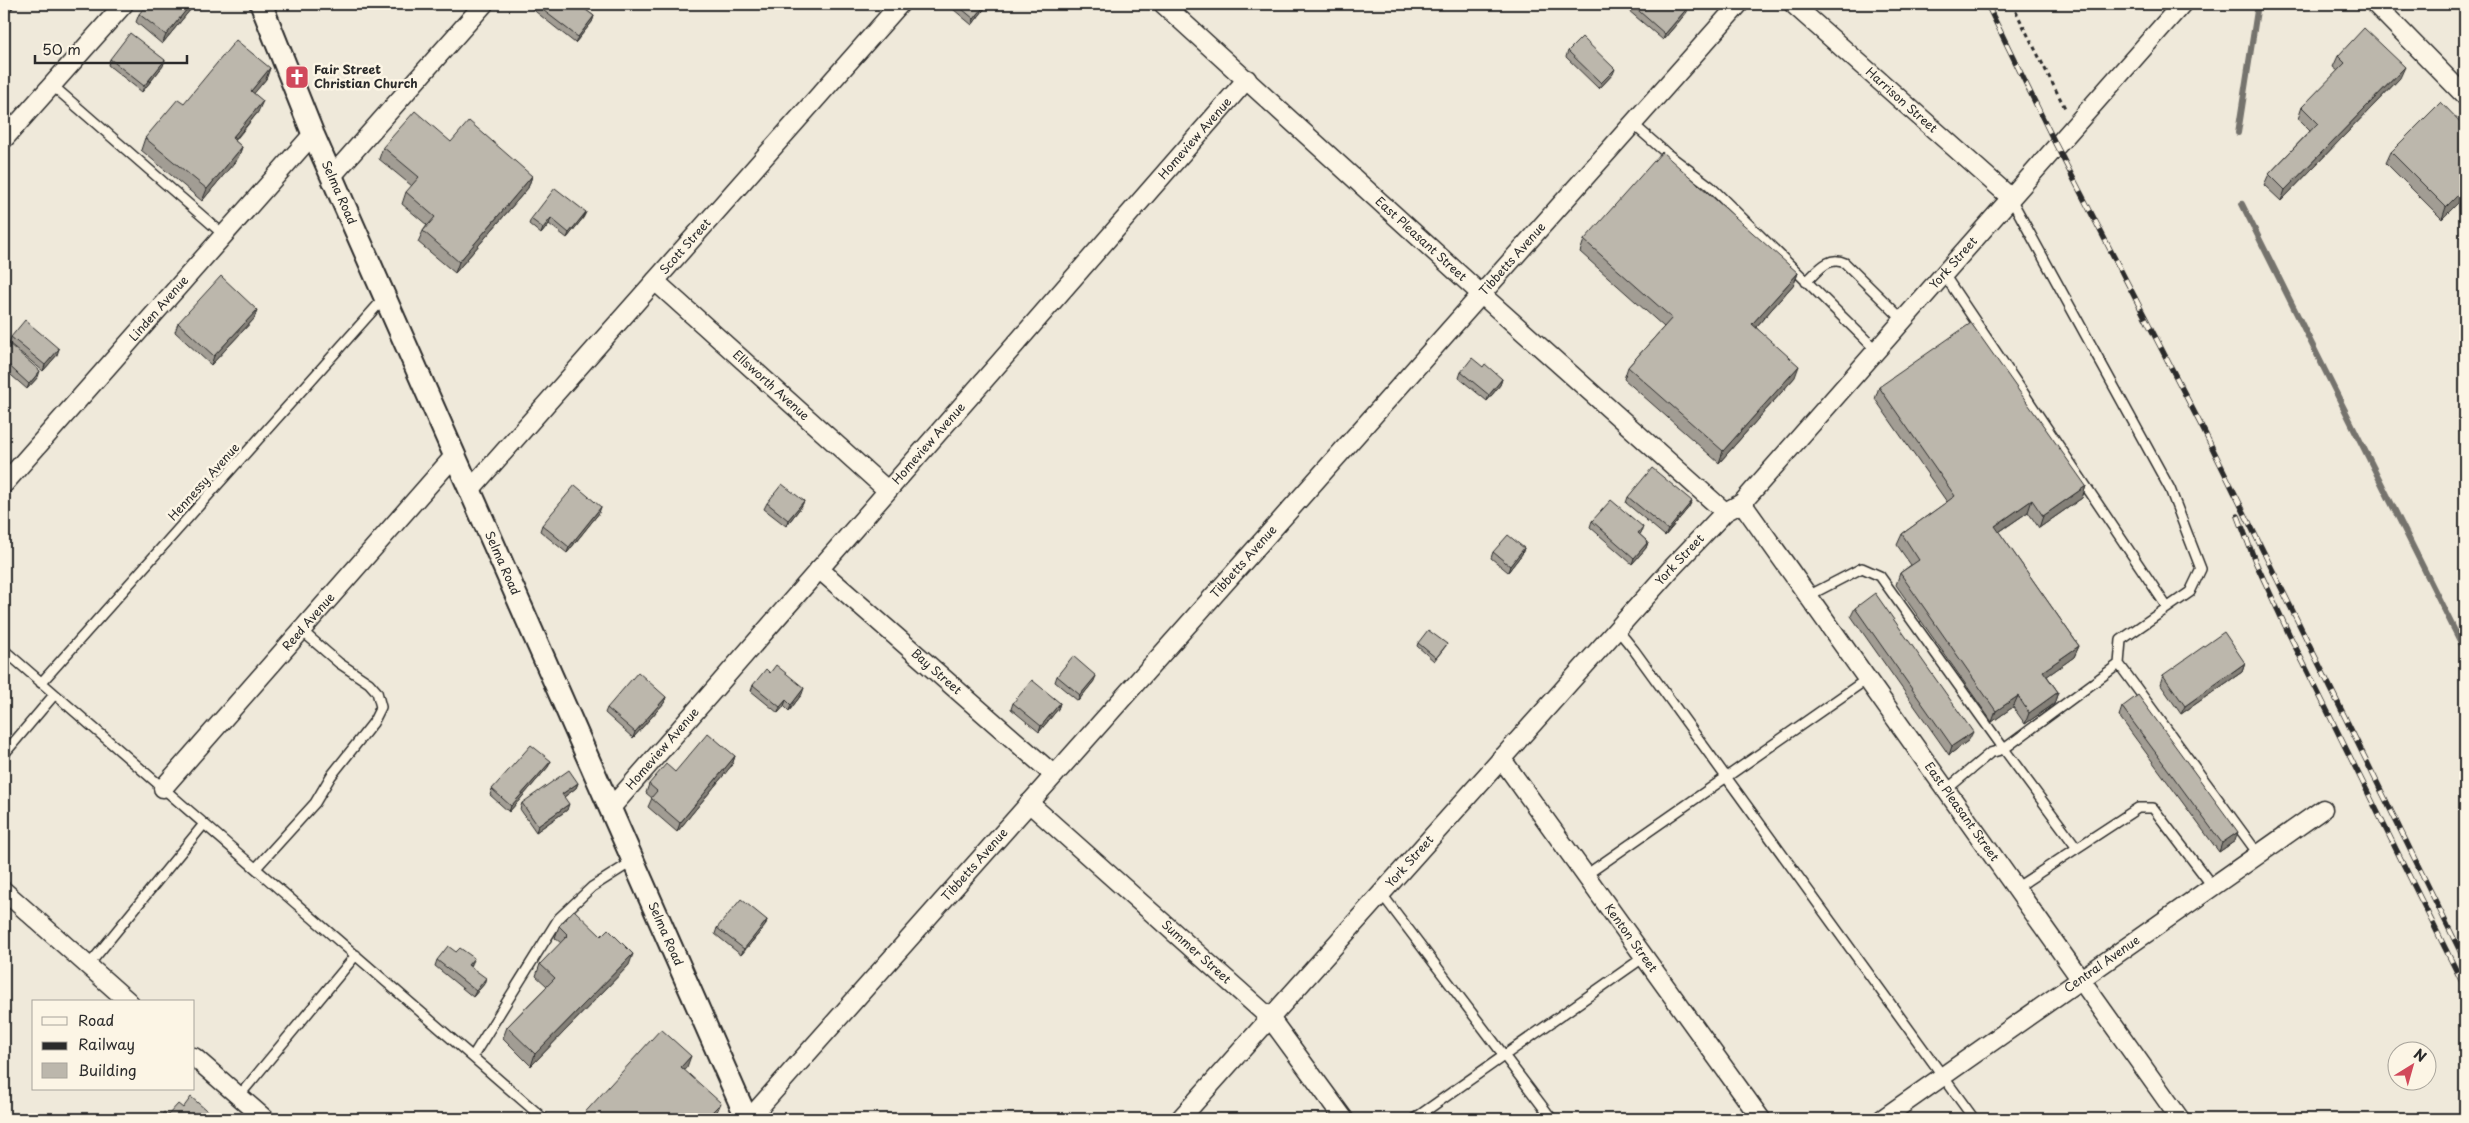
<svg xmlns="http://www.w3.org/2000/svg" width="2469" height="1123" font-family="'Playpen Sans',sans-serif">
<rect width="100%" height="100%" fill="#efe9da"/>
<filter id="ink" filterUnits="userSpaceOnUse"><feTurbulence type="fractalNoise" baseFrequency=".02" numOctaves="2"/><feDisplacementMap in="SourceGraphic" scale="10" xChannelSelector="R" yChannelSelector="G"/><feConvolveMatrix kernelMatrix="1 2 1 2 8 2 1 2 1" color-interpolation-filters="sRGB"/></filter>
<g filter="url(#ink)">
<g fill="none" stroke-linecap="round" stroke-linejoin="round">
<path stroke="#75736d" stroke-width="6" d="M2238 133 2258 4
M2242 204 2465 651"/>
<g stroke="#2b2b2b" stroke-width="12">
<path id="service" d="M52 85 224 235
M1633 124 1665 152 1710 186 1876 350
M2010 197 2170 489 2201 569 2190 592 2121 640 2119 664 2259 855
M1943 273 2167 607
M1806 282C1818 271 1828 255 1845 263L1902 319
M1808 596 1862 568 1880 576 2004 749 1990 753 1946 790
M1617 629 1634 650 1974 1119
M4 650 544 1119
M41 683 385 297
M4 754 54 695
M2077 848 2004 749 2119 664
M256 868 315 803 331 776 373 723 381 707 377 692 369 683 339 663 301 630
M1586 875 1867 679
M2016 888 2138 808H2153L2213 887
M1381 893 1552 1119
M88 966 204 824
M473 1056 559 918 592 887 633 861
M239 1096 356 955
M1414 1119 1644 957"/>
</g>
<g stroke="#2b2b2b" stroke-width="21">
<g id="minor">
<path id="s1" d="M1163 4 1481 294 1725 512"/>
<path id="s2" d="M1793 4 2010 197"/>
<path d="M2375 4 2465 96"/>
<path d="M4 139 124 4"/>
<path d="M332 176 484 4"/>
<path id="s3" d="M655 281 887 490"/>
<path id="s4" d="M4 484 313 134"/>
<path id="s5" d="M470 490 900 4"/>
<path id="s6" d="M1742 503 2180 1119"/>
<path id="s7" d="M819 569 1054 775"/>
<path id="s8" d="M1501 758 1761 1119"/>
<path id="s9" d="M163 788 455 455"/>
<path id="s10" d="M1029 803 1270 1018 1344 1119"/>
<path id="s11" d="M610 809 1247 79"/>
<path d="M4 891 129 1002"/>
<path d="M194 1057 265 1119"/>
<path id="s12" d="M749 1119 1739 4"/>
<path id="s13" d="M1180 1119 1670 570 1725 512 1742 503 2182 4"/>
<path id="s14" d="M1882 1119 2323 809"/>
</g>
</g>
<g stroke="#2b2b2b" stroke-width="25">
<g id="tertiary">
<path id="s15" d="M261 4 313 134 747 1119"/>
</g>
</g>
<path stroke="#2b2b2b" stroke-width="3" stroke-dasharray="4 4" stroke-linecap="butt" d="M2012 4 2065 108"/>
<use href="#service" stroke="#fcf5e5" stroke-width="9"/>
<use href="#minor" stroke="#fcf5e5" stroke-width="18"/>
<use href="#tertiary" stroke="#fcf5e5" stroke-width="21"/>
<g stroke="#2b2b2b" stroke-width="5.5">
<path id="rail" d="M1987 4 2056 145 2204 431 2465 961
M2238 516 2255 561 2289 634 2465 988"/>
</g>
<use href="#rail" stroke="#fcf5e5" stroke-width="4" stroke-dasharray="11" stroke-linecap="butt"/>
</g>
<path fill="#a29d94" stroke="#2b2b2b" d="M4 4H16L11 10Z
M195 4 162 44 136 22 139 14 154 9Z
M427 4H439L434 10Z
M526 4H578L594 16 592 22 575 43Z
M947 4H987L986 7 972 25Z
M1631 4 1687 12 1663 40 1628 10Z
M1568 51 1613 74 1599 89 1566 57Z
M2338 56 2400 78 2281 201 2264 185 2269 174 2310 131 2298 119 2302 107 2338 71 2333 67Z
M110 59 163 66 142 92 108 65Z
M270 68 266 79 254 93 258 112 235 141 242 147 238 158 202 201 141 150 145 138 184 103Z
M2465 127V197H2464L2442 219 2386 163 2391 152Z
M451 142 532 176 528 188 455 273 418 242 423 231 427 225 402 204 406 192 412 186 379 159 383 147Z
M586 212 583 218 567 238 549 224 541 234 529 224 531 219Z
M1584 240 1798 273 1794 284 1756 327 1795 377 1719 463 1624 379 1628 367 1664 327 1580 252Z
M254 319 211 365 175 332 178 323Z
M11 337 57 355 43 371 9 343Z
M4 347 38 377 27 389 4 369Z
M1483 367 1502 379 1500 385 1487 401 1459 378 1461 372Z
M1879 387 2086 486 2082 498 2039 528 2028 512 1999 532 2079 646 2074 657 2047 676 2058 692 2054 704 2025 724 2013 707 1992 722 1896 585 1900 573 1911 565 1897 545 1902 534 1947 502 1875 399Z
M1628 497 1689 507 1665 536 1626 503Z
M804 501 801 507 786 526 764 509 767 503Z
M599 513 567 553 540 531 542 525Z
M1592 521 1641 533 1639 534 1648 542 1646 548 1632 564 1590 527Z
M1524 548 1522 554 1508 572 1491 558 1493 552Z
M1855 608 1969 740 1949 755 1851 616Z
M1418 643 1447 644 1445 647 1434 661 1417 646Z
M2245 663 2242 672 2181 714 2160 684 2163 675Z
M770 673 802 694 789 711 784 706 778 713 751 691 753 685Z
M1057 676 1094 681 1078 701 1055 682Z
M666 697 664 703 633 738 605 713 607 708Z
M1013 703H1060L1058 709 1039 732 1011 709Z
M2122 707 2235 841 2219 852 2119 716Z
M735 756 732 765 677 832 648 807 652 798 646 793 649 784 675 772Z
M551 761 548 767 509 812 490 795 492 789Z
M578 783 576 788 564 797 567 810 536 832 520 809 522 803Z
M767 920 765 926 741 955 715 934 717 928Z
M559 926 629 965 531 1066 503 1038 507 1027 547 986 536 976 540 964 561 943 555 938Z
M437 960 471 964 470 966 484 984 473 997 435 966Z"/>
<path fill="#848078" stroke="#2b2b2b" d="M13 4H16L11 10Z
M191 4H195L162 44 166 35Z
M436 4H439L434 10Z
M986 4H987L986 7 972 25 974 19Z
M1689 6 1687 12 1663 40 1665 34Z
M594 16 592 22 575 43 578 37Z
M165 60 163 66 142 92 144 86Z
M2405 67 2400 78 2281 201 2285 190Z
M270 68 266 79 247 102 251 91Z
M1615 69 1613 74 1599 89 1601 83Z
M263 101 258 112 227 149 232 138Z
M242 147 238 158 202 201 207 189Z
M532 176 528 188 455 273 459 262Z
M2465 188 2464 197 2442 219 2446 207Z
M586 212 583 218 567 238 569 233Z
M551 218 549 224 541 234 543 228Z
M1798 273 1794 284 1748 336 1752 324Z
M257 310 254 319 211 365 214 356Z
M59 349 57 355 43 371 45 365Z
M1799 366 1795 377 1719 463 1723 451Z
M40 371 38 377 27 389 29 384Z
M1502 379 1500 385 1487 401 1489 395Z
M2086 486 2082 498 2039 528 2043 516Z
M2032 500 2028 512 1990 538 1995 526Z
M804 501 801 507 786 526 788 520Z
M1692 501 1689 507 1665 536 1668 530Z
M601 507 599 513 567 553 569 547Z
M1643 527 1641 533 1636 539 1638 533Z
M1648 542 1646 548 1632 564 1634 558Z
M1524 548 1522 554 1508 572 1510 566Z
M2079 646 2074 657 2039 682 2043 671Z
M2245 663 2242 672 2181 714 2185 706Z
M1096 676 1094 681 1078 701 1080 695Z
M804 688 802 694 789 711 791 705Z
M2058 692 2054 704 2025 724 2029 713Z
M2018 696 2013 707 1992 722 1996 711Z
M666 697 664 703 633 738 635 732Z
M786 700 784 706 778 713 780 707Z
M1060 703 1058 709 1039 732 1041 726Z
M1973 732 1969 740 1949 755 1952 746Z
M735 756 732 765 677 832 680 823Z
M551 761 548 767 509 812 511 806Z
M578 783 576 788 560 800 562 794Z
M569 804 567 810 536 832 538 826Z
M2238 832 2235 841 2219 852 2222 843Z
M767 920 765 926 741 955 744 949Z
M633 954 629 965 531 1066 535 1054Z
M474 958 471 964 466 971 468 965Z
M486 978 484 984 473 997 476 991Z
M691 1056 687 1067 677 1078 681 1067Z
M721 1103 716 1114 712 1119H705Z"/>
<path fill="#bcb7ac" stroke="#2b2b2b" d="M147 4 154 9 158 4H191L166 35 139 14Z
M535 4H578L594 16 578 37Z
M956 4H986L974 19Z
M1631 4H1687L1689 6 1665 34Z
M2364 28 2405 67 2285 190 2269 174 2318 123 2302 107 2345 63 2338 56Z
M130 33 165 60 144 86 110 59Z
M1582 37 1615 69 1601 83 1568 51Z
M236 40 270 68 251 91 263 101 232 138 242 147 207 189 145 138 178 99 184 103Z
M2441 102 2465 127V188L2446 207 2391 152Z
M415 111 451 142 469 121 532 176 459 262 423 231 435 217 406 192 419 177 383 147Z
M1662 152 1798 273 1752 324 1799 366 1723 451 1628 367 1672 318 1584 240Z
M555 188 586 212 569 233 551 218 543 228 531 219Z
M221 276 257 310 214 356 178 323Z
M25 320 59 349 45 365 11 337Z
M1971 323 2086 486 2043 516 2032 500 1995 526 2079 646 2043 671 2058 692 2029 713 2018 696 1996 711 1900 573 1919 560 1902 534 1955 496 1879 387Z
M8 343 40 371 29 384 4 361V347Z
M1472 358 1483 367 1485 364 1502 379 1489 395 1461 372Z
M1652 468 1692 501 1668 530 1628 497Z
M782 484 804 501 788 520 767 503Z
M575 485 601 507 569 547 542 525Z
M1611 500 1643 527 1638 533 1648 542 1634 558 1592 521Z
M1508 535 1524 548 1510 566 1493 552Z
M1875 593 1973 732 1952 746 1855 608Z
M1428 630 1447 644 1436 658 1418 643Z
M2224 632 2245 663 2185 706 2163 675Z
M1073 656 1096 676 1080 695 1057 676Z
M776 665 804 688 791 705 786 700 780 707 753 685 766 669 770 673Z
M638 672 666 697 635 732 607 708Z
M1032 680 1060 703 1041 726 1013 703Z
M2138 695 2238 832 2222 843 2122 707Z
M708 733 735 756 680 823 651 798 657 791 649 784 666 764 675 772Z
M531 745 551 761 511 806 492 789Z
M569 770 578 783 562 794 569 804 538 826 522 803Z
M741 899 767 920 744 949 717 928Z
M574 910 601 936 608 929 633 954 535 1054 507 1027 555 978 540 964 568 935 559 926Z
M448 946 456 952 460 948 474 958 468 965 486 978 476 991 437 960Z
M661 1029 691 1056 681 1067 721 1103 705 1119H579Z
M191 1097 212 1115 208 1119H158L164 1112 168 1115 178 1104 183 1108Z"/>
</g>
<defs>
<g id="church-square" transform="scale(1.25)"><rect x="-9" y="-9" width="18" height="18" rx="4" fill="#d1495b" stroke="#fcf5e5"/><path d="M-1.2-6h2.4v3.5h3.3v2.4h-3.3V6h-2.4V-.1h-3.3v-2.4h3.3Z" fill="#fff"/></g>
</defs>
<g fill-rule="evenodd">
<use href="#church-square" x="297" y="77"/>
</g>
<g text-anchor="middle" stroke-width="5" stroke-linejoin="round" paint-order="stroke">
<g font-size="12" font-weight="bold" fill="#2b2b2b" stroke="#fcf5e5" text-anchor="start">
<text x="314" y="74">Fair Street<tspan x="314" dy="14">Christian Church</tspan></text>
</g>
<g font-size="12" fill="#2b2b2b" stroke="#fcf5e5">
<text dy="4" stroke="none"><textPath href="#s2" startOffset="145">Harrison Street</textPath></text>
<text dy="4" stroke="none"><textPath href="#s11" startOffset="890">Homeview Avenue</textPath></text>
<text dy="4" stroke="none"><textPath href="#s15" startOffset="204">Selma Road</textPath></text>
<text dy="4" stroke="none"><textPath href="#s1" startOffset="349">East Pleasant Street</textPath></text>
<text dy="4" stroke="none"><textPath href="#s5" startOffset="325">Scott Street</textPath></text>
<text dy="4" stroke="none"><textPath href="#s12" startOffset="1150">Tibbetts Avenue</textPath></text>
<text dy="4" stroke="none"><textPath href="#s13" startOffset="1155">York Street</textPath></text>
<text dy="4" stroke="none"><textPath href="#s4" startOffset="234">Linden Avenue</textPath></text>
<text dy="4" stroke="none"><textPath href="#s3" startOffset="156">Ellsworth Avenue</textPath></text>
<text dy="4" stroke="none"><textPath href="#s11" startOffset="485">Homeview Avenue</textPath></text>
<text transform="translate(204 482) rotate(-48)" y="4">Hennessy Avenue</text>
<text dy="4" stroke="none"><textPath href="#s13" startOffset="750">York Street</textPath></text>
<text dy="4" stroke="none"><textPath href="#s12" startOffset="745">Tibbetts Avenue</textPath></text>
<text dy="4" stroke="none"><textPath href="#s15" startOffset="609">Selma Road</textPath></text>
<text dy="4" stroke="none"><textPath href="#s9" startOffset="221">Reed Avenue</textPath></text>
<text dy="4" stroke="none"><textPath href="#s7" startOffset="156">Bay Street</textPath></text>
<text dy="4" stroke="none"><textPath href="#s11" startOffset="80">Homeview Avenue</textPath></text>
<text dy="4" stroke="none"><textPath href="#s6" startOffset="379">East Pleasant Street</textPath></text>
<text dy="4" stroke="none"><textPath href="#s13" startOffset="345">York Street</textPath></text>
<text dy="4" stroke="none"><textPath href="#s12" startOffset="340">Tibbetts Avenue</textPath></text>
<text dy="4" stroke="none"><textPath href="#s15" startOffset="1014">Selma Road</textPath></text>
<text dy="4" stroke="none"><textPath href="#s8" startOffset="222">Kenton Street</textPath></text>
<text dy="4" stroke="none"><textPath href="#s10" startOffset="224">Summer Street</textPath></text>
<text dy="4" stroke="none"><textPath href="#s14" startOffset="269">Central Avenue</textPath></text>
</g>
</g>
<rect width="2469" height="1123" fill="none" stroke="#fcf5e5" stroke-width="20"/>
<rect x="10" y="10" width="2449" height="1103" fill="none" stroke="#2b2b2b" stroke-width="2" filter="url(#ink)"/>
<rect x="32" y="1000" width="162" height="90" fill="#fcf5e5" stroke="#a8a49b"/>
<rect x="42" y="1017" width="25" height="8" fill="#fcf5e5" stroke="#a8a49b"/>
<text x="78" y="1026" font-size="15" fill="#2b2b2b">Road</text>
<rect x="42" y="1042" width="25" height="8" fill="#2b2b2b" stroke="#a8a49b"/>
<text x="78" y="1050" font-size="15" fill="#2b2b2b">Railway</text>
<rect x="42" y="1063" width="25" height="15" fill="#bcb7ac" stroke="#a8a49b"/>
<text x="78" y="1076" font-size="15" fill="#2b2b2b">Building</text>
<g transform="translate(2412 1066) rotate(37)"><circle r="24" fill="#fcf5e5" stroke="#a8a49b"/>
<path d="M0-4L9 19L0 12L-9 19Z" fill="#d1495b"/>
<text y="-8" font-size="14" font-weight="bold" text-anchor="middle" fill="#2b2b2b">N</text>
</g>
<path d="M35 55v8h152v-8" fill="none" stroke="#2b2b2b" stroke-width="2.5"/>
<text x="42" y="55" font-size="15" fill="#2b2b2b" stroke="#fcf5e5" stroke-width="4" paint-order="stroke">50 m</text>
</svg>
